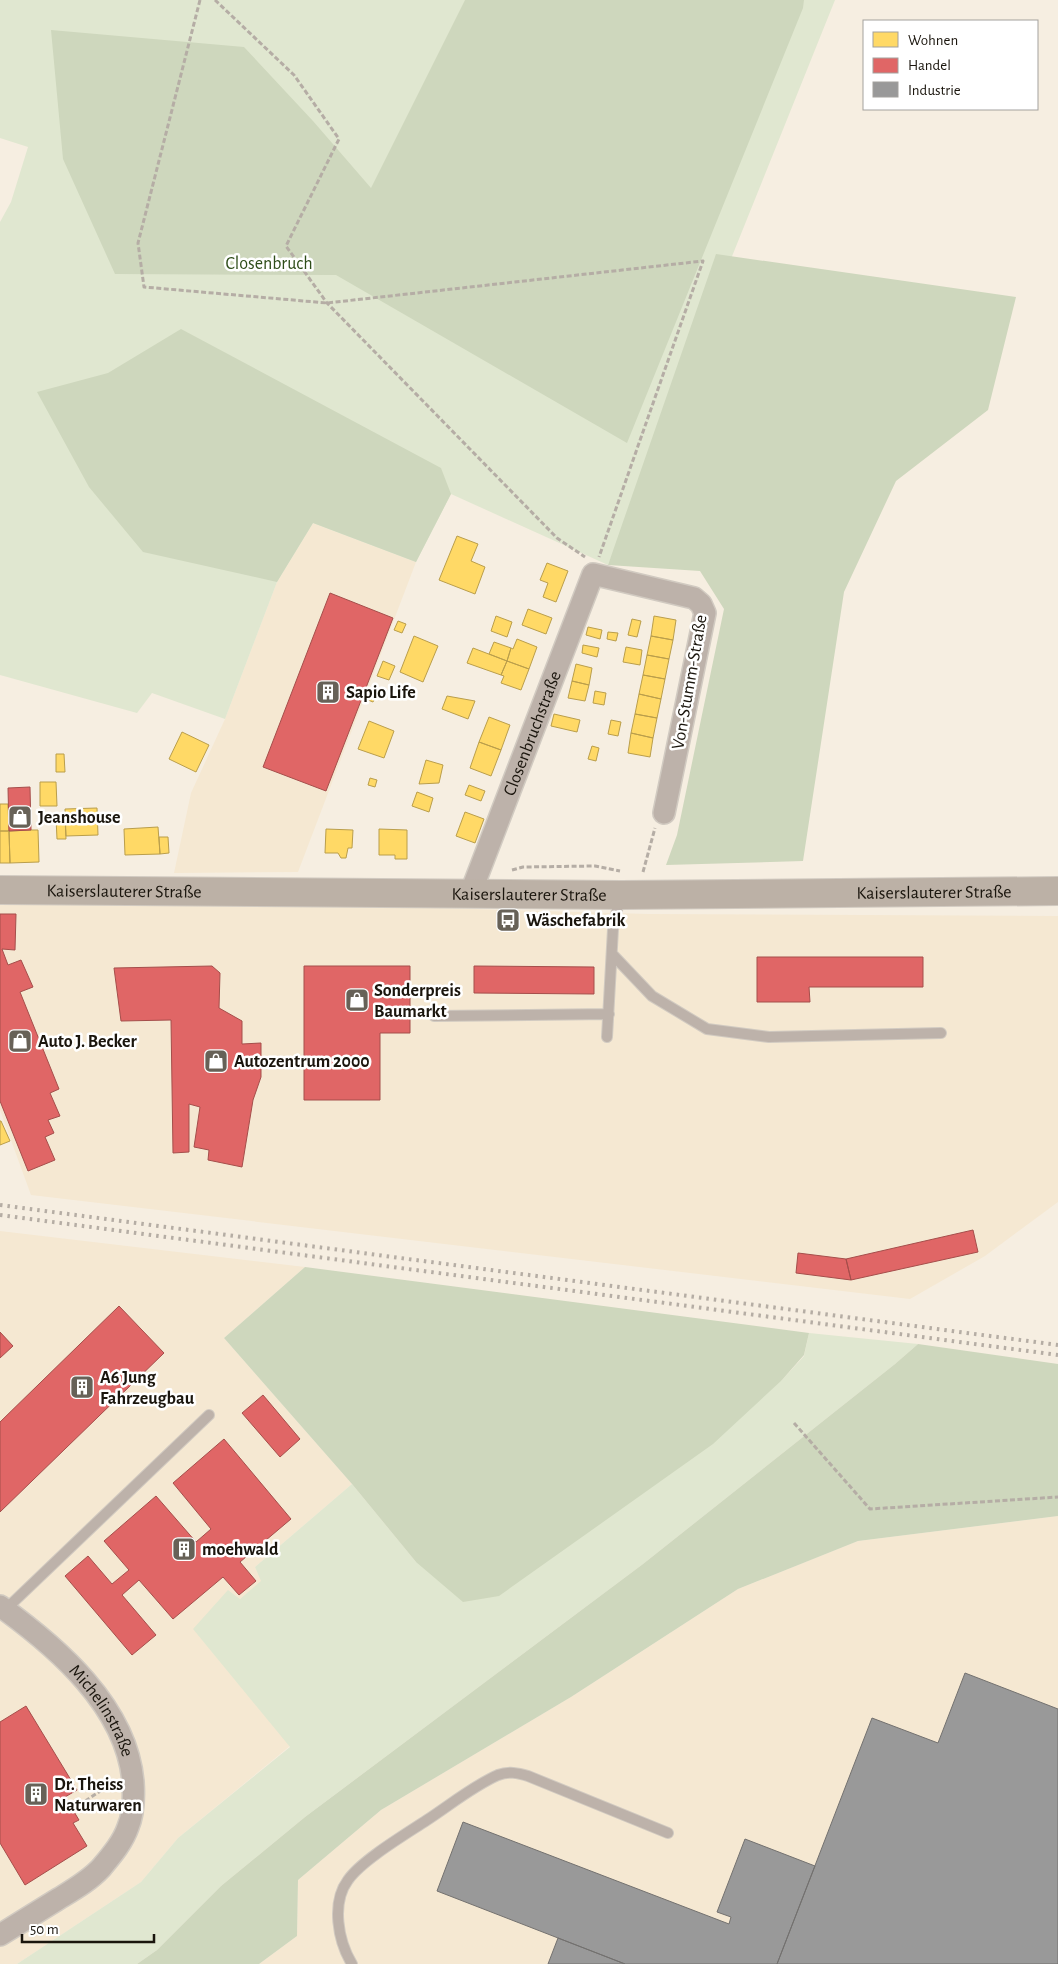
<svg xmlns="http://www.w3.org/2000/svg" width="1058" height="1964" font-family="'Alegreya Sans',sans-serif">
<rect width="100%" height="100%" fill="#f6eee1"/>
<path fill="#f5e8d2" d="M313 523 416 562 298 872 174 873 191 793 225 719 277 582Z
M0 904H294L648 914 1058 916V1202L985 1256 910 1299 31 1195 0 1110Z
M0 1231 305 1267 224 1338 352 1484 255 1567 262 1581 240 1599 229 1591 194 1629 290 1746 178 1838 141 1882 17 1964H0Z
M1058 1516V1964H259L297 1936 298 1880 381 1810 571 1697 738 1589 858 1541Z"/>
<path fill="#e0e7d0" d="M0 0H835L608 565 451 494 416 562 313 523 277 582 225 719 152 693 137 713 0 675V222L11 202 28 147 0 138Z
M809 1333 918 1344 895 1364 643 1564 305 1817 221 1886 157 1950 137 1964H17L141 1882 178 1838 290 1747 193 1629 228 1590 240 1599 261 1581 255 1567 352 1484 416 1562 782 1380 804 1356Z"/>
<path fill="#ced7bd" d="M465 0H804L803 8 627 443 336 275 115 274 63 159 51 30 244 47 313 121 371 188Z
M716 254 1016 297 988 410 896 481 844 592 803 861 666 865 677 835 724 609 700 571 608 565Z
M181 329 441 468 451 494 416 562 313 523 277 582 143 552 89 487 37 392 108 373Z
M305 1267 809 1333 804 1355 782 1380 713 1444 499 1596 463 1602 416 1562 352 1484 224 1338Z
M918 1344 1058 1364V1516L858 1541 738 1589 571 1697 381 1810 298 1880 297 1936 259 1964H137L157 1950 221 1886 305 1817 643 1564 895 1364Z"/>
<path fill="#ffd966" stroke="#ba9e4b" d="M457 536 478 544 471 561 485 567 475 594 439 580Z
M547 563 568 571 556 602 543 597 548 583 540 580Z
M528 609 552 618 546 634 522 625Z
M496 616 512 622 507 637 491 631Z
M654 616 676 620 673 640 651 636Z
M632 619 641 621 637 637 628 635Z
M398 621 406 624 402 633 394 630Z
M588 627 602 630 600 639 586 635Z
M608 632 618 633 616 641 607 639Z
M414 636 438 646 423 682 400 672Z
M651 636 673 640 669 659 647 655Z
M517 639 537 647 529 669 507 661 511 648 513 649Z
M494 642 511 648 507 661 489 654Z
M583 645 599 648 597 657 582 653Z
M626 647 642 650 640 665 623 662Z
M473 648 507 661 501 675 467 663Z
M647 655 669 659 665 679 643 675Z
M383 661 395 666 389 680 377 676Z
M507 661 529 669 521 690 501 683 504 676 501 675Z
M576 664 592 668 589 685 572 681Z
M643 675 665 679 661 699 639 694Z
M572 681 589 685 585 701 568 698Z
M595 691 606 693 604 705 593 703Z
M371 692 377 694 373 702 368 700Z
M639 694 661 699 657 718 635 714Z
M447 696 475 701 468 719 442 709Z
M554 714 580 720 577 732 551 726Z
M635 714 657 718 653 738 631 733Z
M489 717 510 725 501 750 479 742Z
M611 720 621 722 618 736 608 734Z
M369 721 394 731 384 758 358 749Z
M182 732 209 745 196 772 169 759Z
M631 733 653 738 650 757 628 753Z
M479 742 501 750 491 776 470 768Z
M592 746 599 748 596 761 588 759Z
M56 754H64L65 772H56Z
M426 760 443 765 439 783 419 784Z
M370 778 377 780 375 787 368 785Z
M40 782H56L57 806H40Z
M469 785 485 791 481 801 465 795Z
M417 792 433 798 429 812 412 806Z
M0 804H8L9 831H0Z
M97 808 98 835 66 836 65 809Z
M465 812 484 819 475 843 456 836Z
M56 818H65L66 839H57Z
M158 827 160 854 125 855 124 829Z
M326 829 353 830 352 848H348L346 858H341L338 853H325Z
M379 829 407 830V859H395V855H379Z
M31 830H38L39 862 10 863 9 831Z
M0 831H9L10 863H0Z
M159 837H168L169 853 160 854Z
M0 1121H1L10 1141 0 1145Z"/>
<path fill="#e06666" stroke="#a54e4b" d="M330 593 393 618 326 791 263 767Z
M30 787 31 830 9 831 8 788Z
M0 914H16L15 950 2 949 8 965 21 960 33 987 20 992 59 1089 50 1093 60 1116 48 1120 54 1133 45 1137 55 1160 28 1171 0 1101Z
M757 957H923V987H809L810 1002H757Z
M212 966 220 973 219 1008 242 1021V1044L261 1043V1077L253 1100 242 1167 208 1160 209 1150 194 1147 200 1107 189 1104V1152L173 1153 171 1020 121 1021 114 968Z
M304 966H410V1033H380V1100H304Z
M474 966 594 967V994L474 993Z
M973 1230 978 1252 851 1280 846 1259Z
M798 1253 846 1259 851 1280 796 1273Z
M119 1306 164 1353 0 1512V1422Z
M0 1332 13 1346 0 1358Z
M263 1395 300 1439 280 1457 242 1413Z
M224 1439 291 1519 240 1562 256 1581 239 1595 223 1577 173 1619 139 1580 122 1595 156 1635 132 1655 65 1576 88 1556 112 1584 129 1570 104 1541 156 1496 196 1542 211 1529 173 1483Z
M26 1706 77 1790 65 1797 79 1820 73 1823 87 1846 25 1885 0 1843V1722Z"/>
<path fill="#999" stroke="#73716f" d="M965 1673 1058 1709V1964H777L872 1718 938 1743Z
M463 1822 729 1924 731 1917 717 1912 745 1839 815 1866 777 1964H625L437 1891Z
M558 1938 625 1964H548Z"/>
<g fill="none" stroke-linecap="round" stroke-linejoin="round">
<g stroke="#d1cac1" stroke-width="12">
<path id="service" d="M613 955 652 996 707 1029 769 1037 941 1033
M434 1016 609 1014
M607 1037 613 929 620 896
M5 1610 209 1415
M352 1964C338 1941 331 1903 348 1880 362 1860 406 1834 427 1820 450 1805 473 1786 498 1775 509 1771 518 1773 528 1776L668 1833"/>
</g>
<g stroke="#d1cac1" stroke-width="24">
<g id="minor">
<path id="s1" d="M471 892 593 574 694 598 701 604 705 613 664 813"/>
<path id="s2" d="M0 1606C57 1647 127 1707 133 1782 134 1797 134 1813 128 1827 123 1842 111 1856 101 1868 88 1882 71 1891 55 1901 37 1912 18 1924 0 1935"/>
</g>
</g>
<g stroke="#d1cac1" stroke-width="30">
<g id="secondary">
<path id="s3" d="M0 890 621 895 1058 891"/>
</g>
</g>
<path stroke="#b5ada5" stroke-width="3" stroke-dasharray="5 2.5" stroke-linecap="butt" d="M200 0 138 243 144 287 327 303 703 261 599 557
M215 0 294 75 339 139 286 246 327 303 557 538 585 557
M512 870 523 867 595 866 620 871
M643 872 655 828
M794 1423 870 1509 1058 1497
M79 1805 114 1782"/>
<use href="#service" stroke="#bdb2aa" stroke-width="10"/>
<use href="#minor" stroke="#bdb2aa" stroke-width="21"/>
<use href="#secondary" stroke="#bcb1a6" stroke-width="28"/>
<path stroke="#b5ada4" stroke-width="4" stroke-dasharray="2.5 5" stroke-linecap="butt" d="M0 1205 1058 1345
M0 1215 1058 1355"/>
</g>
<defs>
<g id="building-square" transform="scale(1.25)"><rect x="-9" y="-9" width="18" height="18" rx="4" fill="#676157" stroke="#fff"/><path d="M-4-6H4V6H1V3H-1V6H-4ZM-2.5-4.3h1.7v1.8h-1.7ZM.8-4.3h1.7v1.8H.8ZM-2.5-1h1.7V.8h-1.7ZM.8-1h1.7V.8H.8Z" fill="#fff"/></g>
<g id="shop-square" transform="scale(1.25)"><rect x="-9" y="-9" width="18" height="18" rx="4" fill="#676157" stroke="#fff"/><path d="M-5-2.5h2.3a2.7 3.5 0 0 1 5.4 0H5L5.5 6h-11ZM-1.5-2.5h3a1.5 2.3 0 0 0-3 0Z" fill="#fff"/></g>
<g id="bus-square" transform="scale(1.25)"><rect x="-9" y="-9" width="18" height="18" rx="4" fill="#676157" stroke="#fff"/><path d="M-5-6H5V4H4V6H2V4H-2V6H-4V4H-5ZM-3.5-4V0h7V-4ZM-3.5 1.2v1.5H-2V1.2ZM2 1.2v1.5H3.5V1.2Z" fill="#fff"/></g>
</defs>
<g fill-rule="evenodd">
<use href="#building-square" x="328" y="692"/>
<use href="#shop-square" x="20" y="817"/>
<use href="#bus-square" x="508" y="920"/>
<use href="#shop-square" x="357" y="1000"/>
<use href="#shop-square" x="20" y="1041"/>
<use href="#shop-square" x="216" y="1061"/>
<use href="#building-square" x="82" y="1387"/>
<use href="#building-square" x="184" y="1549"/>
<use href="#building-square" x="36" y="1794"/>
</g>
<g text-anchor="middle" stroke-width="5" stroke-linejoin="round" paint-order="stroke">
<g font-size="18" fill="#2e4d19" stroke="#fff">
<text x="269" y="269">Closenbruch</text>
</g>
<g font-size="18" fill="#1a150d" stroke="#fff">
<text transform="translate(689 682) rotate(-80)" y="6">Von-Stumm-Straße</text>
<text dy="6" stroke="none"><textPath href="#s1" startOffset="170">Closenbruchstraße</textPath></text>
<text dy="6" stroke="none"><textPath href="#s3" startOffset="124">Kaiserslauterer Straße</textPath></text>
<text dy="6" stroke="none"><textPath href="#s3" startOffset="934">Kaiserslauterer Straße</textPath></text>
<text dy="6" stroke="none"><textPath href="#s3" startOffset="529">Kaiserslauterer Straße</textPath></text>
<text dy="6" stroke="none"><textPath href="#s2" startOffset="148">Michelinstraße</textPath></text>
</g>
<g font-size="18" font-weight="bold" fill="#1a150d" stroke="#fff" text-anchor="start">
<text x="346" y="698">Sapio Life</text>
<text x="38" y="823">Jeanshouse</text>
<text x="526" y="926">Wäschefabrik</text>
<text x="374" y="996">Sonderpreis<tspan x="374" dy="21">Baumarkt</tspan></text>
<text x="38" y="1047">Auto J. Becker</text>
<text x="234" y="1067">Autozentrum 2000</text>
<text x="100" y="1383">A6 Jung<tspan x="100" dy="21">Fahrzeugbau</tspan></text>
<text x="202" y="1555">moehwald</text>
<text x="54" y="1790">Dr. Theiss<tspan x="54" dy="21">Naturwaren</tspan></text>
</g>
</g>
<rect x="863" y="20" width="175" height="90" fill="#ffffff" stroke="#a3a19e"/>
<rect x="873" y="32" width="25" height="15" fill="#ffd966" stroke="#a3a19e"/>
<text x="908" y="45" font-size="15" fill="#1a150d">Wohnen</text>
<rect x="873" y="58" width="25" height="15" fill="#e06666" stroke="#a3a19e"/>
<text x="908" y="70" font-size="15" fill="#1a150d">Handel</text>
<rect x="873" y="82" width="25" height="15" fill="#999999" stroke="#a3a19e"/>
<text x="908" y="95" font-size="15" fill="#1a150d">Industrie</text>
<path d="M22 1934v8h132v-8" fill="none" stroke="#1a150d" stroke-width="2.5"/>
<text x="30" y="1934" font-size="15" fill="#1a150d" stroke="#ffffff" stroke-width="4" paint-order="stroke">50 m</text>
</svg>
